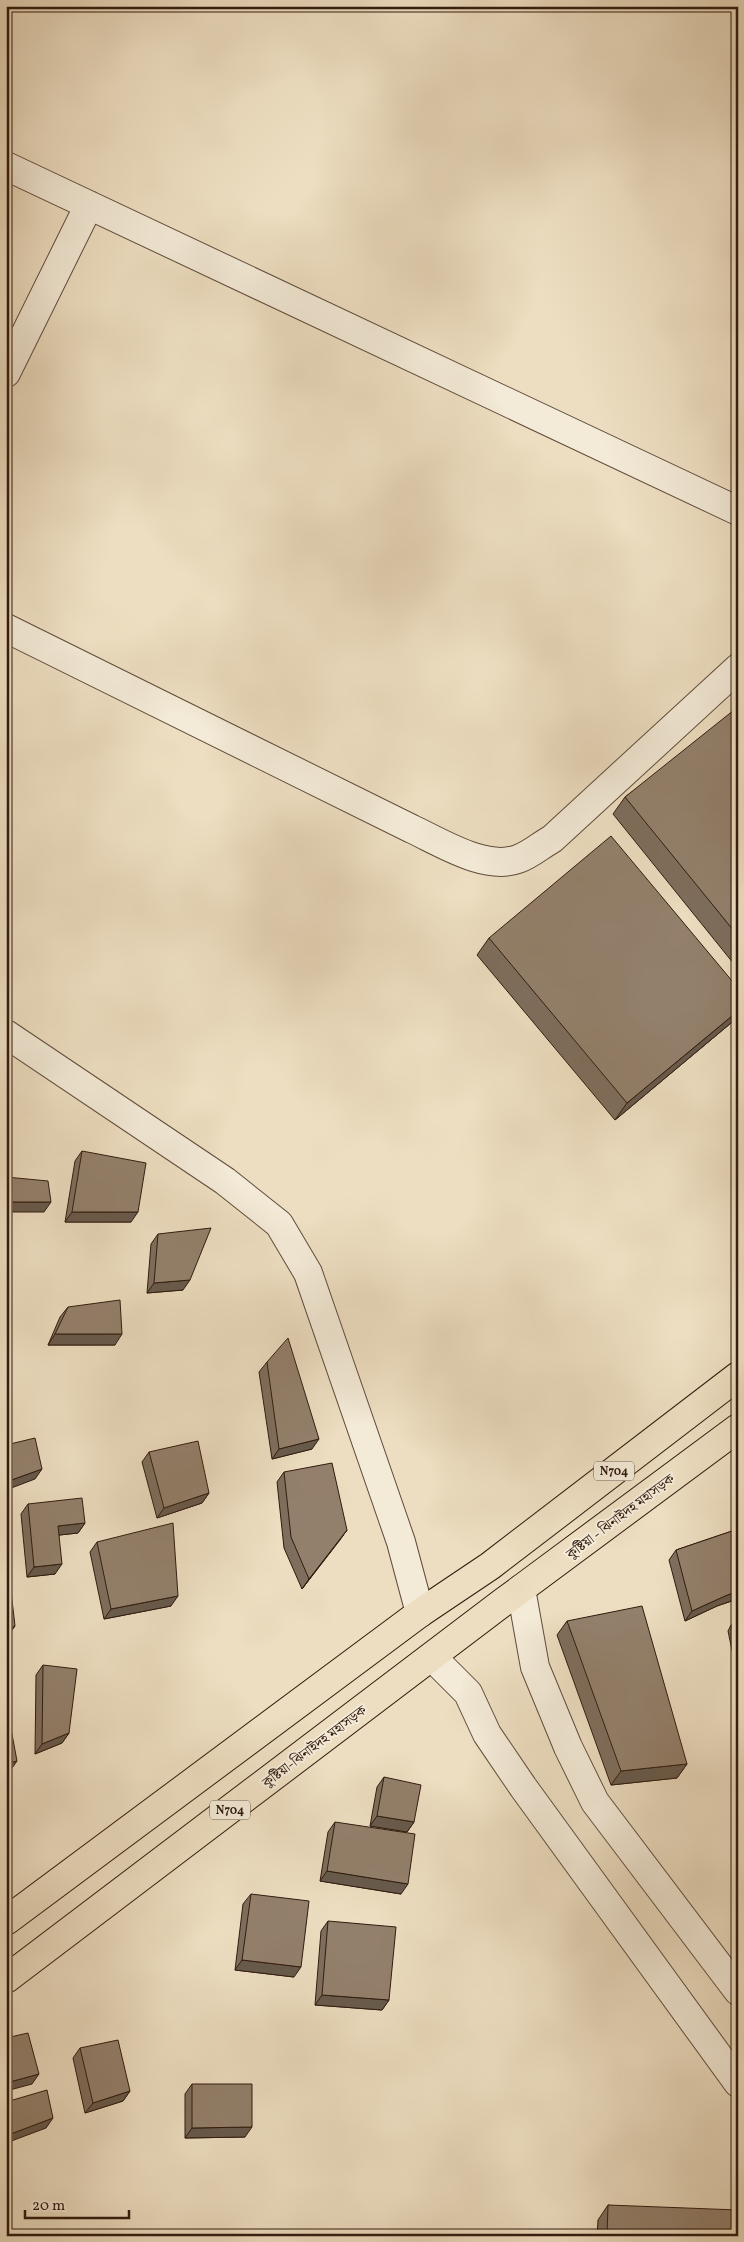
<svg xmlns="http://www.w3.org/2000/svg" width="744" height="2242" font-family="Vollkorn,'Noto Serif Bengali',serif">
<rect width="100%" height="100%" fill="#eddec1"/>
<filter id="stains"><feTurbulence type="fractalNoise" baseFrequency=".004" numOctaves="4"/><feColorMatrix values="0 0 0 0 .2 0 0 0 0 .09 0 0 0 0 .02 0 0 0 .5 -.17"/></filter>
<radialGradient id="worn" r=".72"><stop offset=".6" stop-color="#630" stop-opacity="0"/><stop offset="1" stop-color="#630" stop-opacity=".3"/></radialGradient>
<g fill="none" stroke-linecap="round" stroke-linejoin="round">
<g stroke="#604c3c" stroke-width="30">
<path id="minor" d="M6 166 738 511
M6 373 89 205
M6 628 412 829C442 843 486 871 518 859 530 855 541 845 552 839L738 668
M6 1034 225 1181 279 1224 308 1273 401 1542 420 1613
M521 1589 535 1667 568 1747 595 1802 738 1991
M432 1657 468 1693 487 1734 523 1787 738 2083"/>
</g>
<g stroke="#311b0f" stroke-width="30">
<path id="highway" d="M6 1921 420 1613 490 1566 738 1376
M6 1979 502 1603 738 1428"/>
</g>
<use href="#minor" stroke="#f3ead7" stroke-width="28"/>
<use href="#highway" stroke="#eddec1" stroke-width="28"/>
</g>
<path fill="#7e6e5d" stroke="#311b0f" d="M738 715V969L613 814 625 797Z
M489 938 737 1018 615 1120 477 955Z
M82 1151 131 1222H65L75 1161Z
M158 1234 183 1290 147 1293 151 1244Z
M68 1307 115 1345H48L60 1317Z
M267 1362 312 1449 272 1459 259 1372Z
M149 1452 209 1493 202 1503 157 1518 142 1462Z
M284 1472 347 1530 302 1589 284 1548 277 1482Z
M28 1504 85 1523 78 1533 59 1535 55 1574 27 1577 21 1514Z
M738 1529V1599L717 1606 685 1621 669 1560 676 1550Z
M97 1542 171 1606 104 1619 90 1552Z
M567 1621 687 1764 677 1778 611 1785 557 1635Z
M731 1625H738V1654L733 1655 728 1631Z
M43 1665 69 1733 62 1743 35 1754 36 1675Z
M384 1777 414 1822 407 1832 370 1826 377 1787Z
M335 1822 401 1894 320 1881 328 1832Z
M251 1894 294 1977 235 1970 243 1904Z
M738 1920V1944L734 1926Z
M328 1921 389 2000 382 2010 315 2005 321 1931Z
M80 2048 130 2091 123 2101 85 2113 73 2058Z
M192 2084 245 2137 185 2138V2094Z
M608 2205 738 2236H597L598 2220Z"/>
<path fill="#675a4c" stroke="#311b0f" d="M738 1011V1017L737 1018 615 1120 627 1103Z
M6 1202H51L44 1212H6Z
M72 1212H138L131 1222H65Z
M190 1280 183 1290 147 1293 154 1283Z
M55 1334H122L115 1345H48Z
M319 1439 312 1449 272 1459 279 1449Z
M42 1469 35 1479 6 1490V1482Z
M209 1493 202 1503 157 1518 164 1508Z
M85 1523 78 1533 51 1536 58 1526Z
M347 1530 340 1540 302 1589 309 1579Z
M62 1564 55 1574 27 1577 34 1567Z
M738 1591 737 1599 717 1606 685 1621 692 1611 725 1596Z
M178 1596 171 1606 104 1619 111 1609Z
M15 1626 6 1639V1630Z
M737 1649H738V1654L733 1655Z
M69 1733 62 1743 35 1754 42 1744Z
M17 1761 10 1771 6 1772V1764Z
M687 1764 677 1778 611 1785 621 1771Z
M377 1816 414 1822 407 1832 370 1826Z
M327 1871 408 1884 401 1894 320 1881Z
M242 1960 301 1967 294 1977 235 1970Z
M322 1995 389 2000 382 2010 315 2005Z
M39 2074 32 2084 6 2091V2083Z
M130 2091 123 2101 85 2113 93 2103Z
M53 2118 46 2128 6 2143V2137L8 2135Z
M252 2127 245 2137 185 2138 192 2128Z"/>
<path fill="#93806c" stroke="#311b0f" d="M734 710 738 715V936L625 797Z
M611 836 738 988V1011L627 1103 489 938Z
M82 1151 146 1163 138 1212H72Z
M6 1177 48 1181 51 1202H6Z
M211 1228 190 1280 154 1283 158 1234Z
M120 1300 122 1334H55L68 1307Z
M288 1338 319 1439 279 1449 267 1362Z
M35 1438 42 1469 6 1482V1445Z
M198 1441 209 1493 164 1508 149 1452Z
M332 1463 347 1530 309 1579 291 1537 284 1472Z
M82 1498 85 1523 58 1526 62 1564 34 1567 28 1504Z
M173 1523 178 1596 111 1609 97 1542Z
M738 1529V1591L725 1596 692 1611 676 1550Z
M6 1548 15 1626 6 1630Z
M642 1606 687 1764 621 1771 567 1621Z
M731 1625H738V1649H737Z
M43 1665 77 1669 69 1733 42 1744Z
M6 1702 17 1761 6 1764Z
M384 1777 421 1785 414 1822 377 1816Z
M335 1822 415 1834 408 1884 327 1871Z
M251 1894 309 1901 301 1967 242 1960Z
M328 1921 396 1927 389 2000 322 1995Z
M28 2033 39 2074 6 2083V2038Z
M118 2040 130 2091 93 2103 80 2048Z
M192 2084H252V2127L192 2128Z
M47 2090 53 2118 8 2135 6 2132V2102Z
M608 2205 738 2210V2236H607Z"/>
<g text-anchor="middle" stroke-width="4" stroke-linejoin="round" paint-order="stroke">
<g fill="#f3ead7" stroke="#6b594b" stroke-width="1">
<rect x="594" y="1461.5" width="40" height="19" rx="4"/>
<rect x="210" y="1800.5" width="40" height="19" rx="4"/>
</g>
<g font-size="12" font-weight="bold" fill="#311b0f">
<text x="614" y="1475">N704</text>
<text x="230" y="1814">N704</text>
</g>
<g font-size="14" fill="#311b0f" stroke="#f3ead7">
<text transform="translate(620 1516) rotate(-37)" y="5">কুষ্টিয়া - ঝিনাইদহ মহাসড়ক</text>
<text transform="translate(314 1746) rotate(-37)" y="5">কুষ্টিয়া-ঝিনাইদহ মহাসড়ক</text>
</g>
</g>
<rect width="744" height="2242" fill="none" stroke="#eddec1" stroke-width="25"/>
<rect x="8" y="8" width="729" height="2227" fill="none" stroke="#311b0f" stroke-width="2.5"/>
<rect x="12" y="12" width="719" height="2217" fill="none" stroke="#311b0f"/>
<path d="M25 2210v8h104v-8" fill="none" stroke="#311b0f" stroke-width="2.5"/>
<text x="32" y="2210" font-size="15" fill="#311b0f" stroke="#f3ead7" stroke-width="4" paint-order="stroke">20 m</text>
<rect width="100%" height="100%" filter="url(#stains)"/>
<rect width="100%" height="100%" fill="url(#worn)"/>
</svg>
